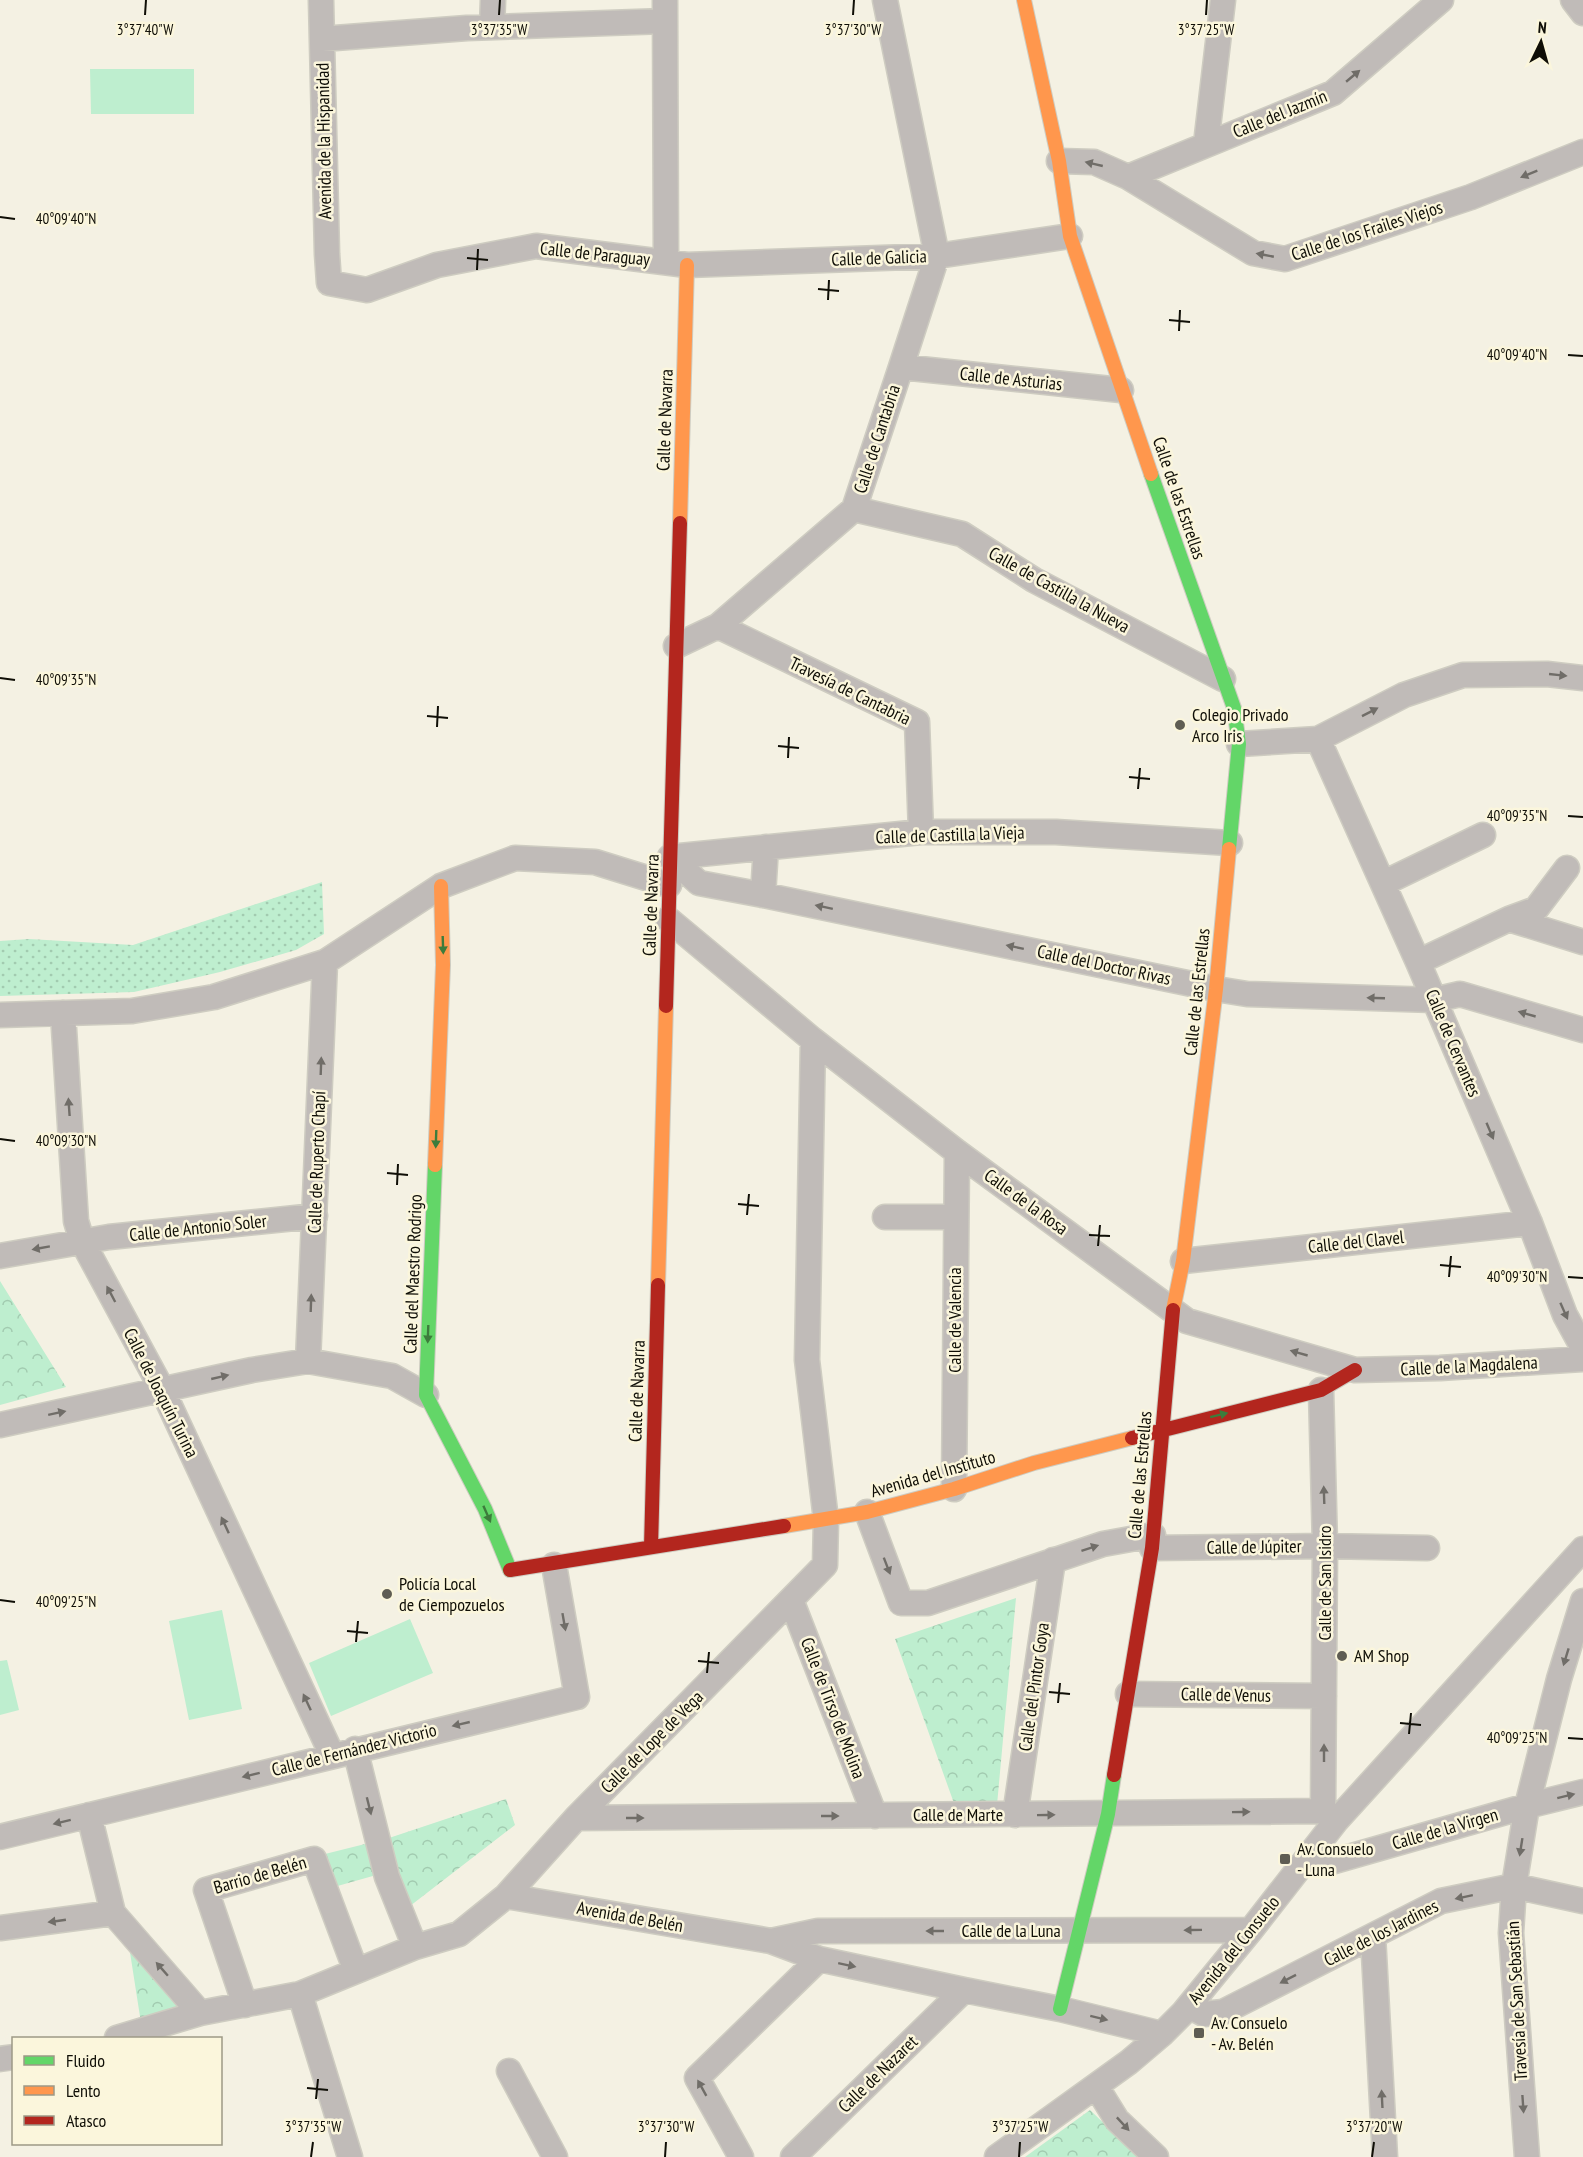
<svg xmlns="http://www.w3.org/2000/svg" width="1583" height="2157" font-family="'PT Sans Narrow',sans-serif">
<defs>
<pattern id="grass-dots" width="8" height="8" patternUnits="userSpaceOnUse" patternTransform="scale(1.5)"><rect width="8" height="8" fill="#beeecf"/><path d="M2 2h.1M6 6h.1" fill="none" stroke="#a2cbb0" stroke-width="1.8" stroke-linecap="round"/></pattern>
<pattern id="park-crowns" width="20" height="18" patternUnits="userSpaceOnUse" patternTransform="scale(1.5)"><rect width="20" height="18" fill="#beeecf"/><path d="M2 6a3 3 0 1 1 6 0M12 15a3 3 0 1 1 6 0" fill="none" stroke="#a2cbb0"/></pattern>
</defs>
<rect width="100%" height="100%" fill="#f4f1e3"/>
<path fill="url(#grass-dots)" d="M322 882 324 934 296 950 220 972 134 992 0 996V941L29 939 133 945Z"/>
<path fill="url(#park-crowns)" d="M0 1281 66 1387 0 1405Z
M1016 1598 997 1805 955 1806 895 1639Z
M506 1799 515 1825 410 1906 394 1870 334 1887 321 1855 389 1838Z
M129 1946 186 2006 141 2023Z
M1090 2110 1139 2157H1025Z"/>
<path fill="#beeecf" d="M90 69H194V114H91Z
M222 1610 242 1709 189 1720 169 1621Z
M410 1619 433 1673 331 1716 309 1663Z
M7 1660 19 1710 0 1715V1661Z"/>
<g fill="none" stroke-linecap="round" stroke-linejoin="round">
<g stroke="#ceccc1" stroke-width="27">
<path id="street" d="M321 0 327 254 329 283 367 290 437 265 536 246 687 265 937 256 1070 236
M665 0 666 262
M1573 0 1583 13
M492 27 493 0
M322 39 467 28 665 21
M1206 144 1223 0
M1059 161 1094 162 1128 177 1253 253 1285 259 1471 197 1583 152
M1128 177 1333 93 1441 0
M901 367 1121 390
M854 509 962 534 1034 580 1223 679
M718 626 917 722 921 832
M676 646 718 626 854 509 901 367 937 256 885 0
M1318 739 1418 962 1530 1223 1565 1315 1583 1348
M1239 744 1318 739 1404 695 1463 675 1547 674 1583 678
M670 857 699 883 763 895 1216 989 1247 994 1434 1000 1460 994 1583 1030
M670 857 921 832H1056L1230 843
M1384 883 1483 835
M763 895 766 847
M668 919 813 1040 957 1152 1187 1321 1355 1370 1440 1368 1583 1359
M1509 919 1536 909 1567 868
M1418 962 1509 919 1583 942
M63 1013 76 1221 82 1241 163 1391 332 1755
M0 1015 132 1011 214 997 325 962 441 886 515 858 595 862 669 885
M885 1217H956
M0 1256 109 1237 315 1216
M1183 1261 1530 1223
M308 1361 325 962
M1321 1390 1325 1546 1323 1811
M0 1425 252 1370 308 1361 392 1376 426 1395
M954 1489 957 1152
M867 1512 901 1603H928L1103 1544 1153 1535
M1152 1548 1325 1546 1427 1548
M791 1600 875 1816
M1128 1694 1324 1696
M355 1749 387 1877 415 1947
M89 1815 113 1913 200 2013
M1015 1815 1053 1560
M576 1818 1323 1811 1336 1821
M0 1837 577 1697 554 1565
M1311 1854 1324 1864 1527 1806 1583 1792
M506 1896 576 1818 825 1565 826 1520 807 1360 813 1040
M0 1928 113 1913
M1373 1936 1385 2157
M771 1941 818 1931 1251 1930
M300 1994 350 2157
M245 2005 206 1890 314 1859 356 1971
M1189 2006 1204 2014 1223 2012 1441 1901 1514 1886 1583 1901
M117 2038 200 2013 300 1994 415 1947 459 1934 506 1896 771 1941 819 1959 964 1990 1060 2009 1162 2034
M0 2059 14 2057
M509 2071 555 2157
M1096 2086 1117 2120 1156 2157
M741 2157 697 2078 819 1959
M793 2157 964 1990
M997 2157 1129 2062 1162 2034 1183 2013 1251 1930 1336 1821 1583 1549
M1527 2157 1511 1933 1514 1886 1527 1806 1559 1679 1583 1601"/>
</g>
<g stroke="#ceccc1" stroke-width="16">
<path id="fast" d="M1151 474 1234 708 1239 744 1229 849
M435 1165 426 1395 485 1509 510 1570
M1060 2009 1108 1814 1114 1775"/>
</g>
<g stroke="#ceccc1" stroke-width="16">
<path id="slow" d="M1024 0 1059 161 1070 236 1151 474
M680 523 687 265
M435 1165 443 965 441 886
M658 1285 666 1006
M1173 1310 1183 1261 1216 989 1229 849
M784 1526 867 1512 954 1489 1034 1463 1132 1438"/>
</g>
<g stroke="#ceccc1" stroke-width="16">
<path id="jam" d="M666 1006 680 523
M1132 1438 1321 1390 1355 1370
M651 1547 658 1285
M510 1570 784 1526
M1114 1775 1152 1548 1173 1310"/>
</g>
<use href="#street" stroke="#c0bbb8" stroke-width="24"/>
<use href="#fast" stroke="#63d668" stroke-width="14"/>
<use href="#slow" stroke="#ff974d" stroke-width="14"/>
<use href="#jam" stroke="#b3261e" stroke-width="14"/>
</g>
<defs><path id="oneway-solid" d="M-6-.8H1V-3.2L6.5 0L1 3.2V.8H-6Z" transform="scale(1.5)"/></defs>
<g fill="#706d68">
<use href="#oneway-solid" transform="translate(1353 76) rotate(-40)"/>
<use href="#oneway-solid" transform="translate(1094 164) rotate(-167)"/>
<use href="#oneway-solid" transform="translate(1529 174) rotate(158)"/>
<use href="#oneway-solid" transform="translate(1265 255) rotate(-169)"/>
<use href="#oneway-solid" transform="translate(1558 675) rotate(6)"/>
<use href="#oneway-solid" transform="translate(1370 712) rotate(-27)"/>
<use href="#oneway-solid" transform="translate(824 907) rotate(-168)"/>
<use href="#oneway-solid" transform="translate(1015 947) rotate(-168)"/>
<use href="#oneway-solid" transform="translate(1376 998) rotate(-178)"/>
<use href="#oneway-solid" transform="translate(1527 1014) rotate(-164)"/>
<use href="#oneway-solid" transform="translate(321 1066) rotate(-88)"/>
<use href="#oneway-solid" transform="translate(69 1107) rotate(-94)"/>
<use href="#oneway-solid" transform="translate(1490 1131) rotate(67)"/>
<use href="#oneway-solid" transform="translate(41 1248) rotate(170)"/>
<use href="#oneway-solid" transform="translate(111 1294) rotate(-118)"/>
<use href="#oneway-solid" transform="translate(311 1303) rotate(-88)"/>
<use href="#oneway-solid" transform="translate(1564 1311) rotate(66)"/>
<use href="#oneway-solid" transform="translate(1299 1353) rotate(-164)"/>
<use href="#oneway-solid" transform="translate(220 1377) rotate(-13)"/>
<use href="#oneway-solid" transform="translate(57 1413) rotate(-12)"/>
<use href="#oneway-solid" transform="translate(1324 1495) rotate(-92)"/>
<use href="#oneway-solid" transform="translate(225 1525) rotate(-115)"/>
<use href="#oneway-solid" transform="translate(1090 1548) rotate(-18)"/>
<use href="#oneway-solid" transform="translate(887 1566) rotate(69)"/>
<use href="#oneway-solid" transform="translate(564 1622) rotate(80)"/>
<use href="#oneway-solid" transform="translate(1566 1657) rotate(107)"/>
<use href="#oneway-solid" transform="translate(307 1702) rotate(-115)"/>
<use href="#oneway-solid" transform="translate(461 1724) rotate(167)"/>
<use href="#oneway-solid" transform="translate(1324 1753) rotate(-90)"/>
<use href="#oneway-solid" transform="translate(251 1775) rotate(166)"/>
<use href="#oneway-solid" transform="translate(1566 1796) rotate(-14)"/>
<use href="#oneway-solid" transform="translate(369 1806) rotate(76)"/>
<use href="#oneway-solid" transform="translate(1241 1812) rotate(-1)"/>
<use href="#oneway-solid" transform="translate(1046 1815) rotate(-1)"/>
<use href="#oneway-solid" transform="translate(830 1816)"/>
<use href="#oneway-solid" transform="translate(635 1818)"/>
<use href="#oneway-solid" transform="translate(62 1822) rotate(166)"/>
<use href="#oneway-solid" transform="translate(1521 1847) rotate(99)"/>
<use href="#oneway-solid" transform="translate(1464 1897) rotate(168)"/>
<use href="#oneway-solid" transform="translate(57 1921) rotate(172)"/>
<use href="#oneway-solid" transform="translate(1193 1930) rotate(179)"/>
<use href="#oneway-solid" transform="translate(935 1931) rotate(-180)"/>
<use href="#oneway-solid" transform="translate(847 1965) rotate(12)"/>
<use href="#oneway-solid" transform="translate(162 1969) rotate(-131)"/>
<use href="#oneway-solid" transform="translate(1288 1979) rotate(153)"/>
<use href="#oneway-solid" transform="translate(1099 2018) rotate(14)"/>
<use href="#oneway-solid" transform="translate(702 2088) rotate(-119)"/>
<use href="#oneway-solid" transform="translate(1382 2099) rotate(-93)"/>
<use href="#oneway-solid" transform="translate(1523 2104) rotate(86)"/>
<use href="#oneway-solid" transform="translate(1123 2124) rotate(47)"/>
</g>
<g fill="#3d7c3c">
<use href="#oneway-solid" transform="translate(443 945) rotate(88)"/>
<use href="#oneway-solid" transform="translate(436 1139) rotate(92)"/>
<use href="#oneway-solid" transform="translate(428 1334) rotate(92)"/>
<use href="#oneway-solid" transform="translate(1219 1415) rotate(-14)"/>
<use href="#oneway-solid" transform="translate(487 1514) rotate(66)"/>
</g>
<path fill="none" stroke="#0f0e06" stroke-width="2" d="M145 15 146 0M499 15 500 0M853 15 854 0M1206 15 1207 0M0 217 15 219M467 258 488 260M477 270 478 249M818 289 839 291M828 300 829 280M1169 320 1190 322M1179 331 1180 310M1568 355 1583 356M0 678 15 680M427 716 448 718M437 727 438 706M778 746 799 748M788 758 789 737M1129 777 1150 779M1138 789 1140 768M1568 816 1583 817M0 1139 15 1141M387 1173 408 1175M397 1185 398 1164M738 1204 759 1206M747 1215 749 1194M1089 1235 1110 1236M1098 1246 1100 1225M1440 1265 1461 1267M1449 1277 1451 1256M1568 1277 1583 1278M0 1600 15 1602M347 1631 368 1633M356 1642 358 1621M698 1661 719 1663M707 1673 709 1652M1049 1692 1070 1694M1058 1703 1060 1683M1400 1723 1421 1725M1409 1734 1411 1713M1568 1738 1583 1739M307 2088 328 2090M316 2099 318 2079M311 2157 313 2142M665 2157 666 2142M1019 2157 1020 2142M1372 2157 1374 2142"/>
<g fill="#5f5d53" stroke="#fbf6dc" stroke-width="2">
<circle cx="1180" cy="725" r="6"/>
<circle cx="387" cy="1594" r="6"/>
<circle cx="1342" cy="1656" r="6"/>
<rect x="1279" y="1853" width="12" height="12" rx="3"/>
<rect x="1193" y="2027" width="12" height="12" rx="3"/>
</g>
<g text-anchor="middle" stroke-width="5" stroke-linejoin="round" paint-order="stroke">
<g font-size="18" fill="#0f0e06" stroke="#fbf6dc">
<text transform="translate(1280 114) rotate(-22)" y="6">Calle del Jazmín</text>
<text transform="translate(324 141) rotate(-91)" y="6">Avenida de la Hispanidad</text>
<text transform="translate(1367 231) rotate(-18)" y="6">Calle de los Frailes Viejos</text>
<text transform="translate(595 254) rotate(6)" y="6">Calle de Paraguay</text>
<text transform="translate(879 258) rotate(-2)" y="6">Calle de Galicia</text>
<text transform="translate(1011 379) rotate(6)" y="6">Calle de Asturias</text>
<text transform="translate(665 420) rotate(-88)" y="6">Calle de Navarra</text>
<text transform="translate(877 439) rotate(-72)" y="6">Calle de Cantabria</text>
<text transform="translate(1179 498) rotate(71)" y="6">Calle de las Estrellas</text>
<text transform="translate(1059 590) rotate(29)" y="6">Calle de Castilla la Nueva</text>
<text transform="translate(850 691) rotate(26)" y="6">Travesía de Cantabria</text>
<text transform="translate(950 835) rotate(-2)" y="6">Calle de Castilla la Vieja</text>
<text transform="translate(651 905) rotate(-88)" y="6">Calle de Navarra</text>
<text transform="translate(1104 965) rotate(12)" y="6">Calle del Doctor Rivas</text>
<text transform="translate(1197 992) rotate(-84)" y="6">Calle de las Estrellas</text>
<text transform="translate(1453 1043) rotate(67)" y="6">Calle de Cervantes</text>
<text transform="translate(317 1162) rotate(-88)" y="6">Calle de Ruperto Chapí</text>
<text transform="translate(1026 1202) rotate(36)" y="6">Calle de la Rosa</text>
<text transform="translate(198 1228) rotate(-6)" y="6">Calle de Antonio Soler</text>
<text transform="translate(1356 1242) rotate(-6)" y="6">Calle del Clavel</text>
<text transform="translate(413 1274) rotate(-88)" y="6">Calle del Maestro Rodrigo</text>
<text transform="translate(955 1320) rotate(-90)" y="6">Calle de Valencia</text>
<text transform="translate(1469 1366) rotate(-3)" y="6">Calle de la Magdalena</text>
<text transform="translate(637 1391) rotate(-88)" y="6">Calle de Navarra</text>
<text transform="translate(161 1393) rotate(63)" y="6">Calle de Joaquín Turina</text>
<text transform="translate(933 1474) rotate(-16)" y="6">Avenida del Instituto</text>
<text transform="translate(1140 1475) rotate(-85)" y="6">Calle de las Estrellas</text>
<text transform="translate(1254 1547) rotate(-1)" y="6">Calle de Júpiter</text>
<text transform="translate(1325 1583) rotate(-90)" y="6">Calle de San Isidro</text>
<text transform="translate(1034 1687) rotate(-82)" y="6">Calle del Pintor Goya</text>
<text transform="translate(1226 1695) rotate(1)" y="6">Calle de Venus</text>
<text transform="translate(833 1708) rotate(69)" y="6">Calle de Tirso de Molina</text>
<text transform="translate(652 1742) rotate(-45)" y="6">Calle de Lope de Vega</text>
<text transform="translate(354 1750) rotate(-14)" y="6">Calle de Fernández Victorio</text>
<text x="958" y="1821">Calle de Marte</text>
<text transform="translate(1445 1829) rotate(-16)" y="6">Calle de la Virgen</text>
<text transform="translate(260 1875) rotate(-16)" y="6">Barrio de Belén</text>
<text transform="translate(630 1917) rotate(10)" y="6">Avenida de Belén</text>
<text x="1011" y="1937">Calle de la Luna</text>
<text transform="translate(1381 1933) rotate(-27)" y="6">Calle de los Jardines</text>
<text transform="translate(1234 1950) rotate(-51)" y="6">Avenida del Consuelo</text>
<text transform="translate(1517 2001) rotate(-93)" y="6">Travesía de San Sebastián</text>
<text transform="translate(878 2074) rotate(-44)" y="6">Calle de Nazaret</text>
</g>
<g font-size="18" fill="#0f0e06" stroke="#fbf6dc" text-anchor="start">
<text x="1192" y="721">Colegio Privado<tspan x="1192" dy="21">Arco Iris</tspan></text>
<text x="399" y="1590">Policía Local<tspan x="399" dy="21">de Ciempozuelos</tspan></text>
<text x="1354" y="1662">AM Shop</text>
<text x="1297" y="1855">Av. Consuelo<tspan x="1297" dy="21">- Luna</tspan></text>
<text x="1211" y="2029">Av. Consuelo<tspan x="1211" dy="21">- Av. Belén</tspan></text>
</g>
</g>
<g font-size="15" text-anchor="middle" fill="#0f0e06" stroke="#fbf6dc" stroke-width="5" stroke-linejoin="round" paint-order="stroke">
<text x="145" y="35">3°37'40"W</text>
<text x="499" y="35">3°37'35"W</text>
<text x="853" y="35">3°37'30"W</text>
<text x="1206" y="35">3°37'25"W</text>
<text x="66" y="224">40°09'40"N</text>
<text x="1517" y="360">40°09'40"N</text>
<text x="66" y="685">40°09'35"N</text>
<text x="1517" y="821">40°09'35"N</text>
<text x="66" y="1146">40°09'30"N</text>
<text x="1517" y="1282">40°09'30"N</text>
<text x="66" y="1607">40°09'25"N</text>
<text x="1517" y="1743">40°09'25"N</text>
<text x="313" y="2132">3°37'35"W</text>
<text x="666" y="2132">3°37'30"W</text>
<text x="1020" y="2132">3°37'25"W</text>
<text x="1374" y="2132">3°37'20"W</text>
</g>
<rect x="12" y="2037" width="210" height="108" fill="#fbf6dc" stroke="#9d9986" stroke-width="1.5"/>
<rect x="24" y="2056" width="30" height="9" fill="#63d668" stroke="#9d9986" stroke-width="1.5"/>
<text x="66" y="2067" font-size="18" fill="#0f0e06">Fluido</text>
<rect x="24" y="2086" width="30" height="9" fill="#ff974d" stroke="#9d9986" stroke-width="1.5"/>
<text x="66" y="2097" font-size="18" fill="#0f0e06">Lento</text>
<rect x="24" y="2116" width="30" height="9" fill="#b3261e" stroke="#9d9986" stroke-width="1.5"/>
<text x="66" y="2127" font-size="18" fill="#0f0e06">Atasco</text>
<g transform="translate(1541 42) rotate(5)" stroke="#fbf6dc" stroke-width="4.5" paint-order="stroke">
<path d="M0-4.5L10 22L0 15L-10 22Z" fill="#0f0e06"/>
<text y="-9" font-size="16" font-weight="bold" text-anchor="middle" fill="#0f0e06">N</text>
</g>
</svg>
